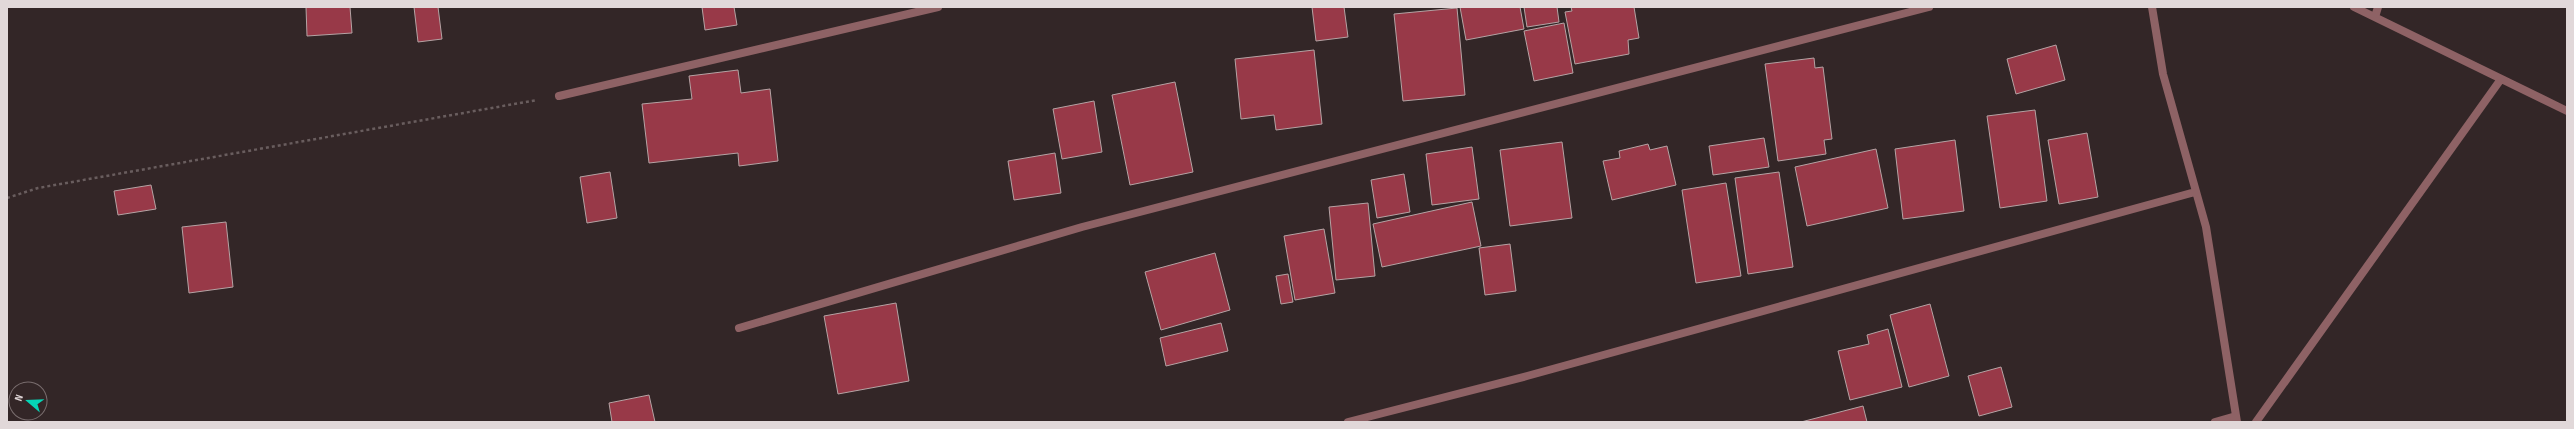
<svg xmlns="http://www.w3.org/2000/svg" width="2574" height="429" font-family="'Sofia Sans Condensed',sans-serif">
<rect width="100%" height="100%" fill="#332627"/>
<path fill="#983948" stroke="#b5a3a4" d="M306 7H350L352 33 307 36Z
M414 7H438L442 39 418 42Z
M702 7H734L737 25 705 30Z
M1312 7H1344L1348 37 1316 41Z
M1460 7H1520L1524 29 1466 40Z
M1524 7H1557L1559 22 1527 27Z
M1571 7H1634L1639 38 1628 40 1629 54 1575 64 1565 12 1572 11Z
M1457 8 1465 95 1403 101 1394 14Z
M1564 23 1573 73 1534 81 1524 31Z
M2056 45 2065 80 2016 94 2007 59Z
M1314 50 1322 124 1276 130 1274 115 1241 119 1235 59Z
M1814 58 1815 68 1823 67 1832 139 1824 140 1826 154 1778 161 1765 64Z
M738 70 741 93 770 89 778 161 739 166 738 153 649 163 642 104 692 99 689 76Z
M1175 82 1193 172 1130 185 1112 95Z
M1094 101 1102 152 1062 159 1053 109Z
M2035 110 2047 201 2000 208 1987 116Z
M2087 133 2098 197 2059 204 2048 140Z
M1764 138 1769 167 1713 175 1709 146Z
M1955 140 1964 211 1903 219 1895 149Z
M1562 142 1572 218 1510 226 1500 150Z
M1648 144 1650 150 1667 146 1676 185 1612 200 1603 161 1620 158 1619 151Z
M1472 147 1479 199 1432 205 1426 154Z
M1876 149 1888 208 1807 226 1795 167Z
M1055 153 1061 193 1014 200 1008 161Z
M610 172 617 218 587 223 580 177Z
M1779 172 1793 267 1748 274 1735 178Z
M1404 174 1410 212 1377 218 1371 180Z
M1726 183 1741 276 1696 283 1682 190Z
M151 185 156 209 118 215 114 191Z
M1472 202 1481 246 1382 267 1373 224Z
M1368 203 1375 276 1336 280 1329 207Z
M226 222 233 287 189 293 182 227Z
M1324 229 1335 293 1295 300 1284 236Z
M1510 244 1516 291 1485 295 1479 248Z
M1215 253 1230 310 1161 330 1145 272Z
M1288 274 1293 302 1281 304 1276 276Z
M896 303 909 381 838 394 824 316Z
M1930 304 1949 376 1909 387 1890 315Z
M1221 323 1228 351 1166 366 1160 338Z
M1888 329 1902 387 1850 400 1838 351 1869 344 1867 335Z
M2001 367 2012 407 1979 416 1968 376Z
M649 395 655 422H612L609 403Z
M1863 406 1867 422H1801Z"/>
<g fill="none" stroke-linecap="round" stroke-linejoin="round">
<path stroke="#695d5e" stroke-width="2.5" stroke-dasharray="3 3" stroke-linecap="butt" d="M7 198 38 188 537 100"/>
<path stroke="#8e6265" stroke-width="8" d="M2152 7 2163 74 2206 227 2237 422
M2354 7 2567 111
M2375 17 2378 7
M559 96 938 7
M739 328 1082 227 1929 7
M1348 422 1527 376 2195 192
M2215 422 2236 416
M2256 422 2501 79"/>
</g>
<rect width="2574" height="429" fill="none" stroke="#e1d8d9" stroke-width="16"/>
<g transform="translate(28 401) rotate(289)"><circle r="19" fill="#332627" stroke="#796d6e"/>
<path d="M0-3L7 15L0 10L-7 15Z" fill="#05d5b6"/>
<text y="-6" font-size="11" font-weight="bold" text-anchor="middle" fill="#e1d8d9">N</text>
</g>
</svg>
